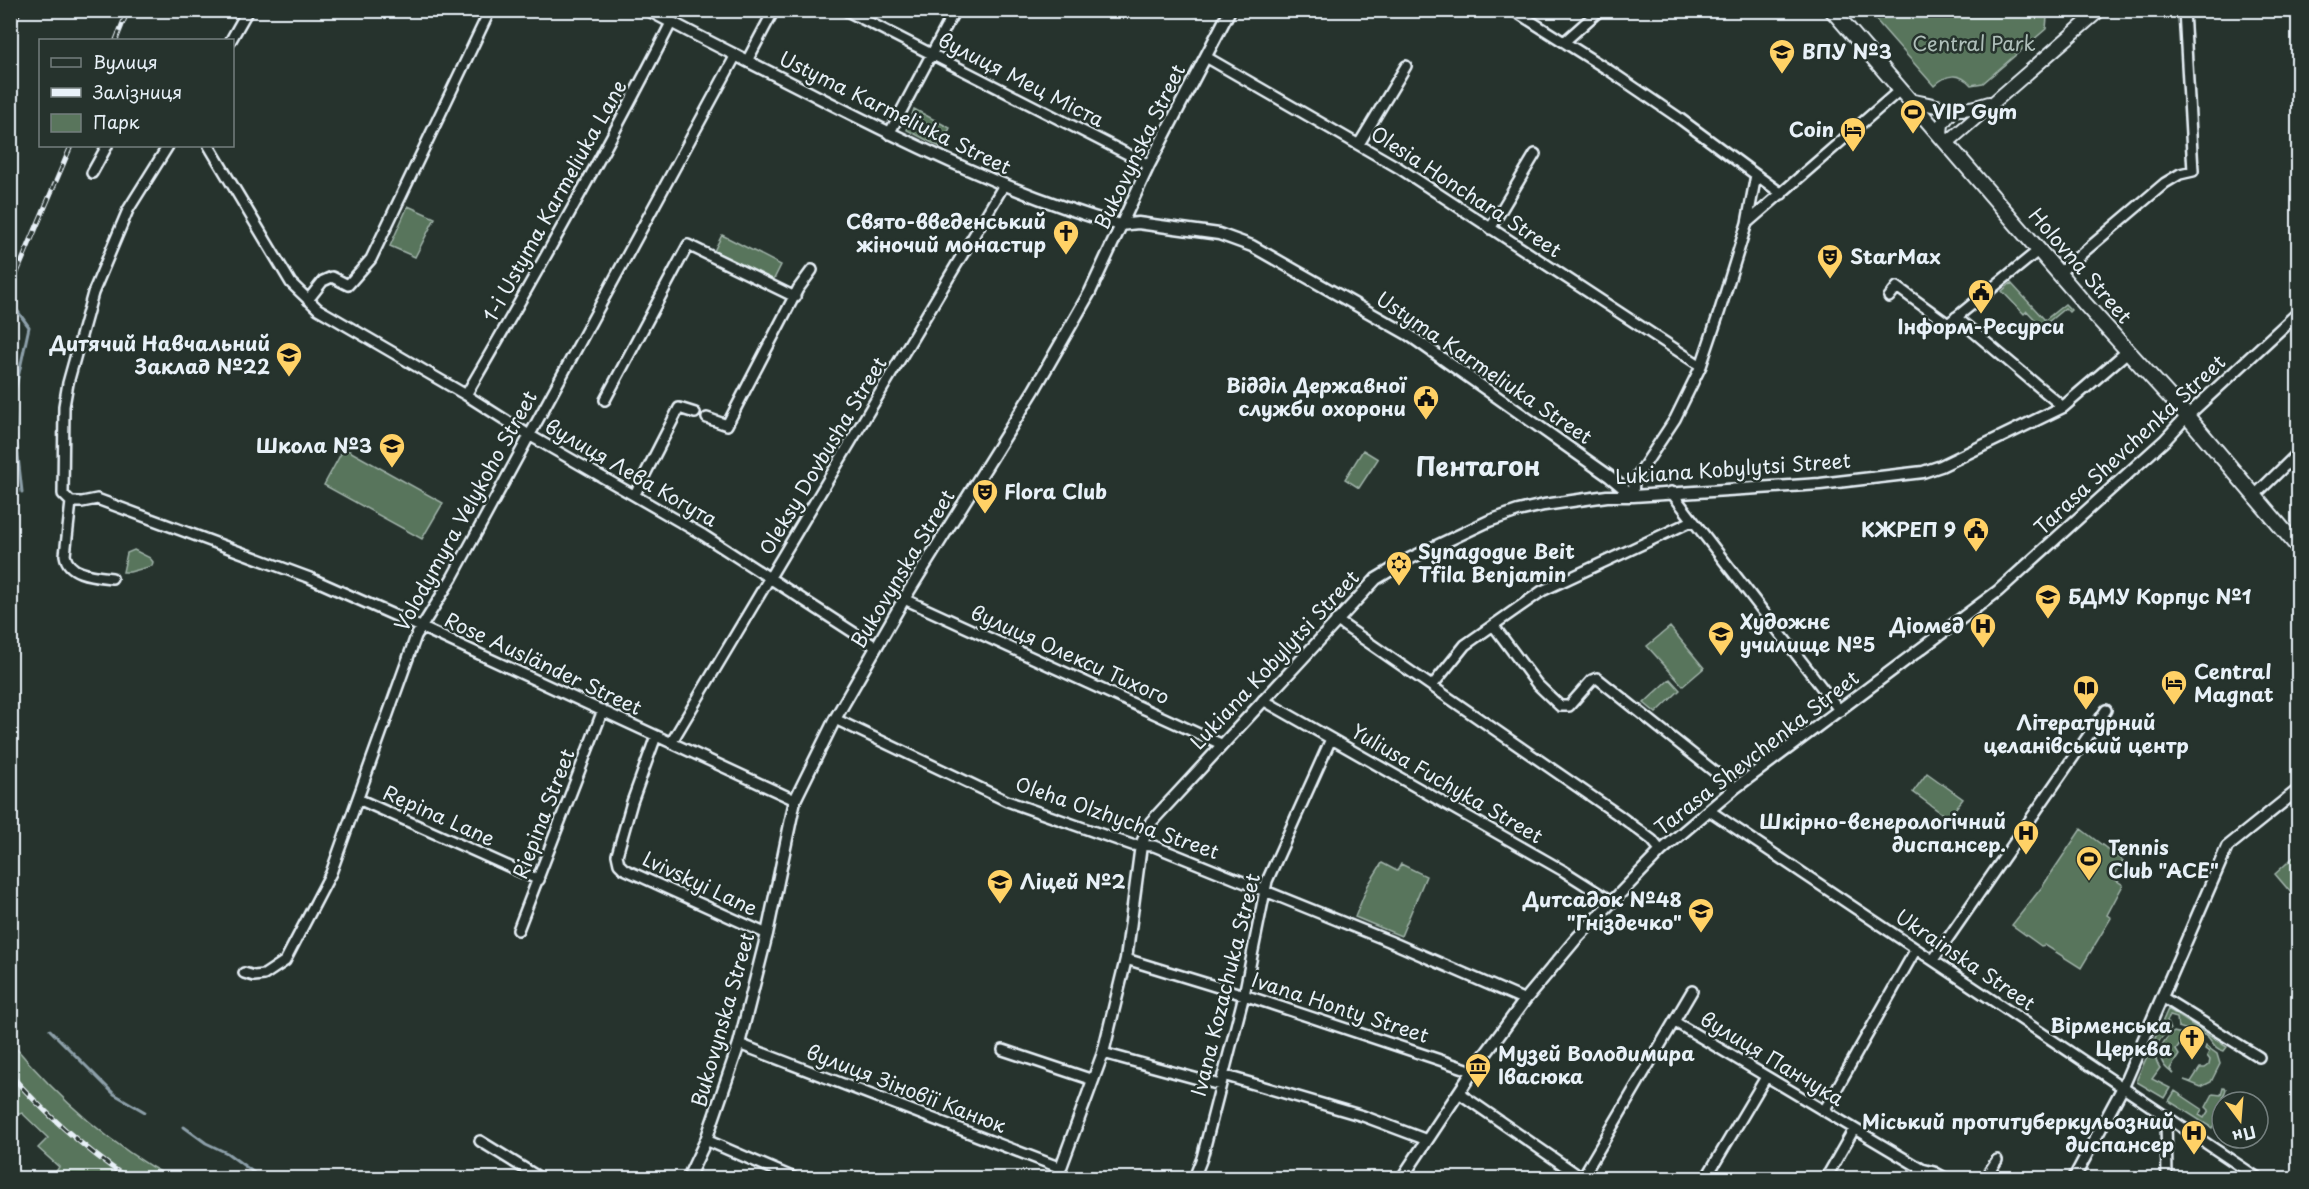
<svg xmlns="http://www.w3.org/2000/svg" width="2309" height="1189" font-family="'Playpen Sans',sans-serif">
<rect width="100%" height="100%" fill="#26332d"/>
<filter id="ink" filterUnits="userSpaceOnUse"><feTurbulence type="fractalNoise" baseFrequency=".0167" numOctaves="2"/><feDisplacementMap in="SourceGraphic" scale="12" xChannelSelector="R" yChannelSelector="G"/><feConvolveMatrix kernelMatrix="1 2 1 2 8 2 1 2 1" color-interpolation-filters="sRGB"/></filter>
<g filter="url(#ink)">
<path fill="#59755c" stroke="#a0b3aa" stroke-width="1.5" d="M1868 11H2055L2047 17 2046 29 1983 83 1971 85C1959 72 1946 74 1934 86Z
M914 109 950 128 940 147 907 130Z
M408 206 435 218 415 257 390 246Z
M722 235 781 265 773 281 714 251Z
M2011 283 2045 320 2065 304 2071 310 2069 312 2065 308 2042 327 2027 311 2024 314 2002 291Z
M344 448 443 503 422 539 324 485Z
M1363 450 1378 459 1359 488 1345 479Z
M134 550 150 558 153 562 152 566 130 572H123L127 553Z
M1670 627 1704 668 1683 686 1647 646Z
M1670 679 1680 690 1656 713 1644 703Z
M1927 773 1963 799 1948 818 1913 792Z
M2081 829 2123 861 2113 878 2123 885 2107 915 2111 918 2081 968 2045 945 2041 946 2012 925 2042 887Z
M2298 853V901L2275 874Z
M1382 863 1397 871 1401 864 1426 876 1401 936 1355 917 1368 885Z
M2168 1009 2227 1047 2224 1051C2214 1049 2213 1042 2207 1036L2178 1027 2177 1018 2170 1016 2167 1021 2170 1030C2157 1039 2150 1053 2160 1068L2152 1079 2170 1088 2164 1098 2137 1082V1079Z
M2174 1032 2186 1035 2195 1041 2188 1039 2186 1043H2181L2176 1050 2179 1055 2170 1069 2174 1074C2156 1064 2156 1044 2174 1032Z
M10 1041C56 1096 108 1144 171 1178H52L59 1167 38 1148 48 1138 22 1113 11 1117Z
M2206 1046 2217 1054 2220 1064 2211 1082 2201 1087 2184 1080 2191 1082 2200 1068H2205L2209 1065 2210 1060 2207 1056 2209 1052 2205 1049Z
M2223 1088 2226 1089 2216 1121 2212 1128 2169 1101 2175 1091 2202 1109 2199 1115 2204 1118 2209 1110 2206 1107 2213 1094 2221 1095Z"/>
<g fill="none" stroke-linecap="round" stroke-linejoin="round">
<path stroke="#8da0aa" stroke-width="3" d="M16 309 29 327 14 396 15 430 22 492
M50 1030 114 1094 145 1112
M184 1127 206 1143 227 1153 261 1178"/>
<g stroke="#e8f1f8" stroke-width="14">
<path id="minor" d="M845 10 1149 165
M1513 10 1610 71 1679 118 1782 194
M10 19 15 10
M231 40 248 10
M1564 42 1600 10
M1206 57 1399 168 1701 366
M747 61 774 10
M889 134 955 10
M1359 144 1406 66
M209 146 291 283 318 309 466 395 529 435 703 535 876 647
M92 173 107 146
M1747 223 1901 89
M1490 229 1535 154
M2059 273 2165 183 2180 174 2193 171 2184 10
M1889 297 1897 287 1948 324 2039 250
M308 300 323 281 332 277 348 285 371 259 490 10
M1956 317 2063 407
M466 395C537 273 607 150 671 23
M605 400 688 245 795 297
M707 418 727 425 798 289 812 270
M1671 492 1840 711
M635 494 679 408 695 413
M2255 495 2298 453
M1633 496 1634 481 1675 419 1701 366 1720 310 1747 223 1756 175
M71 502H82L97 499 310 578 423 628 795 800
M71 502 63 494 64 406 68 383 93 293 128 210 168 146
M71 502 65 555C68 575 95 576 112 578
M904 599 1221 744
M1336 620 1620 816 1652 840 1661 851
M1493 625 1537 684 1560 706H1569L1592 680 1597 678 1735 788
M1432 686 1465 645 1542 591 1692 521
M1263 700 1562 870 1611 901
M835 719 1007 801 1132 845 1154 846 1389 941 1525 1000
M656 736 632 802 617 855 619 864 624 869 767 934
M671 743 1004 185
M358 799 539 880
M1710 811 2258 1178
M518 930 603 710
M1126 959 1244 995 1473 1071
M1933 960 2106 710
M244 973 254 976 264 975 285 961 331 873 416 636 452 578 736 55
M2162 997 2259 1057
M1675 1022 1922 1169 1934 1172 1945 1178
M739 1044 1061 1168
M1003 1050 1093 1080
M1103 1053 1220 1085
M1223 1075 1363 1116 1427 1140
M1459 1093 1582 1178
M1824 1111 1916 949
M2166 1117 2167 1178
M706 1140 794 1178
M480 1141 540 1178
M1194 1178 1202 1158 1244 995 1267 881 1331 739
M1582 1178 1692 991
M1706 1178 1766 1077
M1826 1178 1854 1129
M1985 1178 1997 1160"/>
</g>
<g stroke="#e8f1f8" stroke-width="15">
<path id="tertiary" d="M648 10C704 40 762 68 818 97 916 147 1014 195 1120 225L1138 223 1219 234 1252 246 1409 335 1609 476 1633 496
M688 1178 706 1140 739 1044 767 934 795 800 835 719 904 599 1034 390 1090 292 1149 165 1230 10
M1057 1178 1103 1053 1126 959 1141 845 1151 822 1376 579 1411 558 1489 521 1518 511 1544 505 1607 496H1633L1820 484 1923 472 1941 466 2063 407 2128 351
M1402 1178 1473 1071 1525 1000 1576 939 1661 851 1735 788 1998 591 2165 440 2187 416 2298 313
M2074 1178 2123 1087 2227 847 2298 790"/>
</g>
<g stroke="#e8f1f8" stroke-width="16">
<path id="secondary" d="M1913 101C1948 107 1952 115 1989 103
M1941 134 1942 124 1952 111
M1948 142 2100 10"/>
</g>
<g stroke="#e8f1f8" stroke-width="18">
<path id="primary" d="M1832 10 2086 305 2187 416 2298 547"/>
</g>
<use href="#minor" stroke="#26332d" stroke-width="9"/>
<use href="#tertiary" stroke="#26332d" stroke-width="10"/>
<use href="#secondary" stroke="#26332d" stroke-width="12"/>
<use href="#primary" stroke="#26332d" stroke-width="14"/>
<g stroke="#e8f1f8" stroke-width="5">
<path id="rail" d="M116 40 128 10
M10 289 71 146
M10 1074C45 1114 84 1148 127 1178"/>
</g>
<use href="#rail" stroke="#26332d" stroke-width="3" stroke-dasharray="9" stroke-linecap="butt"/>
</g>
</g>
<defs>
<g id="university-pin" transform="scale(1.35)"><path d="M0 17L-7.5 6A9.5 9.5 0 1 1 7.5 6Z" fill="#ffd166" stroke="#26332d"/><path d="M0-5L7-2L0 1L-7-2ZM-4 1L0 2.5L4 1V4Q0 6-4 4Z" fill="#111"/></g>
<g id="stadium-pin" transform="scale(1.35)"><path d="M0 17L-7.5 6A9.5 9.5 0 1 1 7.5 6Z" fill="#ffd166" stroke="#26332d"/><path d="M0-5a6.5 5 0 1 0 0 10a6.5 5 0 1 0 0-10ZM-3.5-1.8h7v3.6h-7Z" fill="#111"/></g>
<g id="hotel-pin" transform="scale(1.35)"><path d="M0 17L-7.5 6A9.5 9.5 0 1 1 7.5 6Z" fill="#ffd166" stroke="#26332d"/><path d="M-6-4.5h1.5V1H6V5H4.5V3h-9V5H-6ZM-4 0a1.8 1.8 0 1 1 3.6 0ZM.5 0V-2.5h3Q6-2.5 6 0Z" fill="#111"/></g>
<g id="church-pin" transform="scale(1.35)"><path d="M0 17L-7.5 6A9.5 9.5 0 1 1 7.5 6Z" fill="#ffd166" stroke="#26332d"/><path d="M-1.2-6h2.4v3.5h3.3v2.4h-3.3V6h-2.4V-.1h-3.3v-2.4h3.3Z" fill="#111"/></g>
<g id="theatre-pin" transform="scale(1.35)"><path d="M0 17L-7.5 6A9.5 9.5 0 1 1 7.5 6Z" fill="#ffd166" stroke="#26332d"/><path d="M-5-5.5Q0-4 5-5.5V0Q5 5 0 6Q-5 5-5 0ZM-3.3-2.5H-1v1.5H-3.3ZM1-2.5H3.3v1.5H1ZM-2.8 1Q0 5.5 2.8 1Z" fill="#111"/></g>
<g id="civic-pin" transform="scale(1.35)"><path d="M0 17L-7.5 6A9.5 9.5 0 1 1 7.5 6Z" fill="#ffd166" stroke="#26332d"/><path d="M-.6-6.5H3V-4.5H.6V-3L4-1V1h2V6H-6V1h2V-1L-.6-3ZM-1.2 2.5V6h2.4V2.5Z" fill="#111"/></g>
<g id="school-pin" transform="scale(1.35)"><path d="M0 17L-7.5 6A9.5 9.5 0 1 1 7.5 6Z" fill="#ffd166" stroke="#26332d"/><path d="M0-5L7-2L0 1L-7-2ZM-4 1L0 2.5L4 1V4Q0 6-4 4Z" fill="#111"/></g>
<g id="synagogue-pin" transform="scale(1.35)"><path d="M0 17L-7.5 6A9.5 9.5 0 1 1 7.5 6Z" fill="#ffd166" stroke="#26332d"/><path d="M0-6.5L5.6 3.2H-5.6ZM0 6.5L5.6-3.2H-5.6Z" fill="#111"/></g>
<g id="hospital-pin" transform="scale(1.35)"><path d="M0 17L-7.5 6A9.5 9.5 0 1 1 7.5 6Z" fill="#ffd166" stroke="#26332d"/><path d="M-5-5h3v3.5h4V-5h3V5h-3V1.5h-4V5h-3Z" fill="#111"/></g>
<g id="library-pin" transform="scale(1.35)"><path d="M0 17L-7.5 6A9.5 9.5 0 1 1 7.5 6Z" fill="#ffd166" stroke="#26332d"/><path d="M-6-4Q-3-5.5-.7-3.5V5Q-3 3-6 4ZM6-4Q3-5.5 .7-3.5V5Q3 3 6 4Z" fill="#111"/></g>
<g id="museum-pin" transform="scale(1.35)"><path d="M0 17L-7.5 6A9.5 9.5 0 1 1 7.5 6Z" fill="#ffd166" stroke="#26332d"/><path d="M0-6L6-3V-2H-6V-3ZM-5-1h2V3h-2ZM-1-1h2V3h-2ZM3-1h2V3H3ZM-6 4H6V6H-6Z" fill="#111"/></g>
</defs>
<g fill-rule="evenodd">
<use href="#university-pin" x="1782" y="52"/>
<use href="#stadium-pin" x="1913" y="112"/>
<use href="#hotel-pin" x="1853" y="130"/>
<use href="#church-pin" x="1066" y="233"/>
<use href="#theatre-pin" x="1830" y="257"/>
<use href="#civic-pin" x="1981" y="292"/>
<use href="#school-pin" x="289" y="355"/>
<use href="#civic-pin" x="1426" y="398"/>
<use href="#school-pin" x="392" y="446"/>
<use href="#theatre-pin" x="985" y="492"/>
<use href="#civic-pin" x="1976" y="530"/>
<use href="#synagogue-pin" x="1399" y="564"/>
<use href="#university-pin" x="2048" y="597"/>
<use href="#hospital-pin" x="1983" y="626"/>
<use href="#university-pin" x="1721" y="634"/>
<use href="#hotel-pin" x="2174" y="683"/>
<use href="#library-pin" x="2086" y="688"/>
<use href="#hospital-pin" x="2026" y="833"/>
<use href="#stadium-pin" x="2089" y="859"/>
<use href="#school-pin" x="1000" y="882"/>
<use href="#school-pin" x="1701" y="911"/>
<use href="#church-pin" x="2192" y="1038"/>
<use href="#museum-pin" x="1478" y="1066"/>
<use href="#hospital-pin" x="2194" y="1133"/>
</g>
<g text-anchor="middle" stroke-width="5" stroke-linejoin="round" paint-order="stroke">
<g font-size="20" fill="#afbfba" stroke="#26332d">
<text x="1974" y="51">Central Park</text>
</g>
<g font-size="20" font-weight="bold" fill="#e8f1f8" stroke="#26332d" text-anchor="start">
<text x="1802" y="59">ВПУ №3</text>
<text x="1932" y="119">VIP Gym</text>
<text x="1834" y="137" text-anchor="end">Coin</text>
<text x="1046" y="229" text-anchor="end">Свято-введенський<tspan x="1046" dy="23">жіночий монастир</tspan></text>
<text x="1850" y="264">StarMax</text>
<text x="1981" y="334" text-anchor="middle">Інформ-Ресурси</text>
<text x="270" y="351" text-anchor="end">Дитячий Навчальний<tspan x="270" dy="23">Заклад №22</tspan></text>
<text x="1406" y="393" text-anchor="end">Відділ Державної<tspan x="1406" dy="23">служби охорони</tspan></text>
<text x="372" y="453" text-anchor="end">Школа №3</text>
<text x="1004" y="499">Flora Club</text>
<text x="1956" y="537" text-anchor="end">КЖРЕП 9</text>
<text x="1418" y="559">Synagogue Beit<tspan x="1418" dy="23">Tfila Benjamin</tspan></text>
<text x="2068" y="604">БДМУ Корпус №1</text>
<text x="1740" y="629">Художнє<tspan x="1740" dy="23">училище №5</tspan></text>
<text x="1964" y="633" text-anchor="end">Діомед</text>
<text x="2194" y="679">Central<tspan x="2194" dy="23">Magnat</tspan></text>
<text x="2086" y="730" text-anchor="middle">Літературний<tspan x="2086" dy="23">целанівський центр</tspan></text>
<text x="2006" y="829" text-anchor="end">Шкірно-венерологічний<tspan x="2006" dy="23">диспансер.</tspan></text>
<text x="2108" y="855">Tennis<tspan x="2108" dy="23">Club "ACE"</tspan></text>
<text x="1020" y="889">Ліцей №2</text>
<text x="1682" y="907" text-anchor="end">Дитсадок №48<tspan x="1682" dy="23">"Гніздечко"</tspan></text>
<text x="2172" y="1033" text-anchor="end">Вірменська<tspan x="2172" dy="23">Церква</tspan></text>
<text x="1498" y="1061">Музей Володимира<tspan x="1498" dy="23">Івасюка</tspan></text>
<text x="2174" y="1129" text-anchor="end">Міський протитуберкульозний<tspan x="2174" dy="23">диспансер</tspan></text>
</g>
<g font-size="20" fill="#e8f1f8" stroke="#26332d">
<text transform="translate(1021 80) rotate(27)" y="7">вулиця Мец Міста</text>
<text transform="translate(895 113) rotate(26)" y="7">Ustyma Karmeliuka Street</text>
<text transform="translate(1140 147) rotate(-64)" y="7">Bukovynska Street</text>
<text transform="translate(1466 192) rotate(33)" y="7">Olesia Honchara Street</text>
<text transform="translate(555 201) rotate(-61)" y="7">1-i Ustyma Karmeliuka Lane</text>
<text transform="translate(2080 266) rotate(49)" y="7">Holovna Street</text>
<text transform="translate(1484 368) rotate(34)" y="7">Ustyma Karmeliuka Street</text>
<text transform="translate(2130 445) rotate(-43)" y="7">Tarasa Shevchenka Street</text>
<text transform="translate(823 456) rotate(-59)" y="7">Oleksy Dovbusha Street</text>
<text transform="translate(1733 469) rotate(-4)" y="7">Lukiana Kobylytsi Street</text>
<text transform="translate(631 473) rotate(30)" y="7">вулиця Лева Когута</text>
<text transform="translate(466 511) rotate(-61)" y="7">Volodymyra Velykoho Street</text>
<text transform="translate(903 569) rotate(-59)" y="7">Bukovynska Street</text>
<text transform="translate(1070 655) rotate(24)" y="7">вулиця Олекси Тихого</text>
<text transform="translate(1275 660) rotate(-47)" y="7">Lukiana Kobylytsi Street</text>
<text transform="translate(543 664) rotate(25)" y="7">Rose Ausländer Street</text>
<text transform="translate(1757 753) rotate(-38)" y="7">Tarasa Shevchenka Street</text>
<text transform="translate(1447 784) rotate(30)" y="7">Yuliusa Fuchyka Street</text>
<text transform="translate(544 814) rotate(-69)" y="7">Riepina Street</text>
<text transform="translate(439 816) rotate(24)" y="7">Repina Lane</text>
<text transform="translate(1117 818) rotate(19)" y="7">Oleha Olzhycha Street</text>
<text transform="translate(700 884) rotate(25)" y="7">Lvivskyi Lane</text>
<text transform="translate(1965 960) rotate(34)" y="7">Ukrainska Street</text>
<text transform="translate(1226 985) rotate(-76)" y="7">Ivana Kozachuka Street</text>
<text transform="translate(1340 1008) rotate(18)" y="7">Ivana Honty Street</text>
<text transform="translate(723 1020) rotate(-74)" y="7">Bukovynska Street</text>
<text transform="translate(1772 1059) rotate(31)" y="7">вулиця Панчука</text>
<text transform="translate(906 1089) rotate(21)" y="7">вулиця Зіновії Канюк</text>
</g>
<g font-size="26" font-weight="bold" fill="#e8f1f8" stroke="#26332d">
<text x="1478" y="476">Пентагон</text>
</g>
</g>
<rect width="2309" height="1189" fill="none" stroke="#26332d" stroke-width="36"/>
<rect x="18" y="18" width="2273" height="1153" fill="none" stroke="#e8f1f8" stroke-width="2" filter="url(#ink)"/>
<rect x="39" y="39" width="195" height="108" fill="#26332d" stroke="#747f7e" stroke-width="1.5"/>
<rect x="51" y="58" width="30" height="9" fill="#26332d" stroke="#747f7e" stroke-width="1.5"/>
<text x="93" y="69" font-size="18" fill="#e8f1f8">Вулиця</text>
<rect x="51" y="88" width="30" height="9" fill="#e8f1f8" stroke="#747f7e" stroke-width="1.5"/>
<text x="93" y="99" font-size="18" fill="#e8f1f8">Залізниця</text>
<rect x="51" y="114" width="30" height="18" fill="#59755c" stroke="#747f7e" stroke-width="1.5"/>
<text x="93" y="129" font-size="18" fill="#e8f1f8">Парк</text>
<g transform="translate(2240 1120) rotate(164)"><circle r="28" fill="#26332d" stroke="#747f7e" stroke-width="1.5"/>
<path d="M0-4.5L10 22L0 15L-10 22Z" fill="#ffd166"/>
<text y="-9" font-size="16" font-weight="bold" text-anchor="middle" fill="#e8f1f8">Пн</text>
</g>
</svg>
